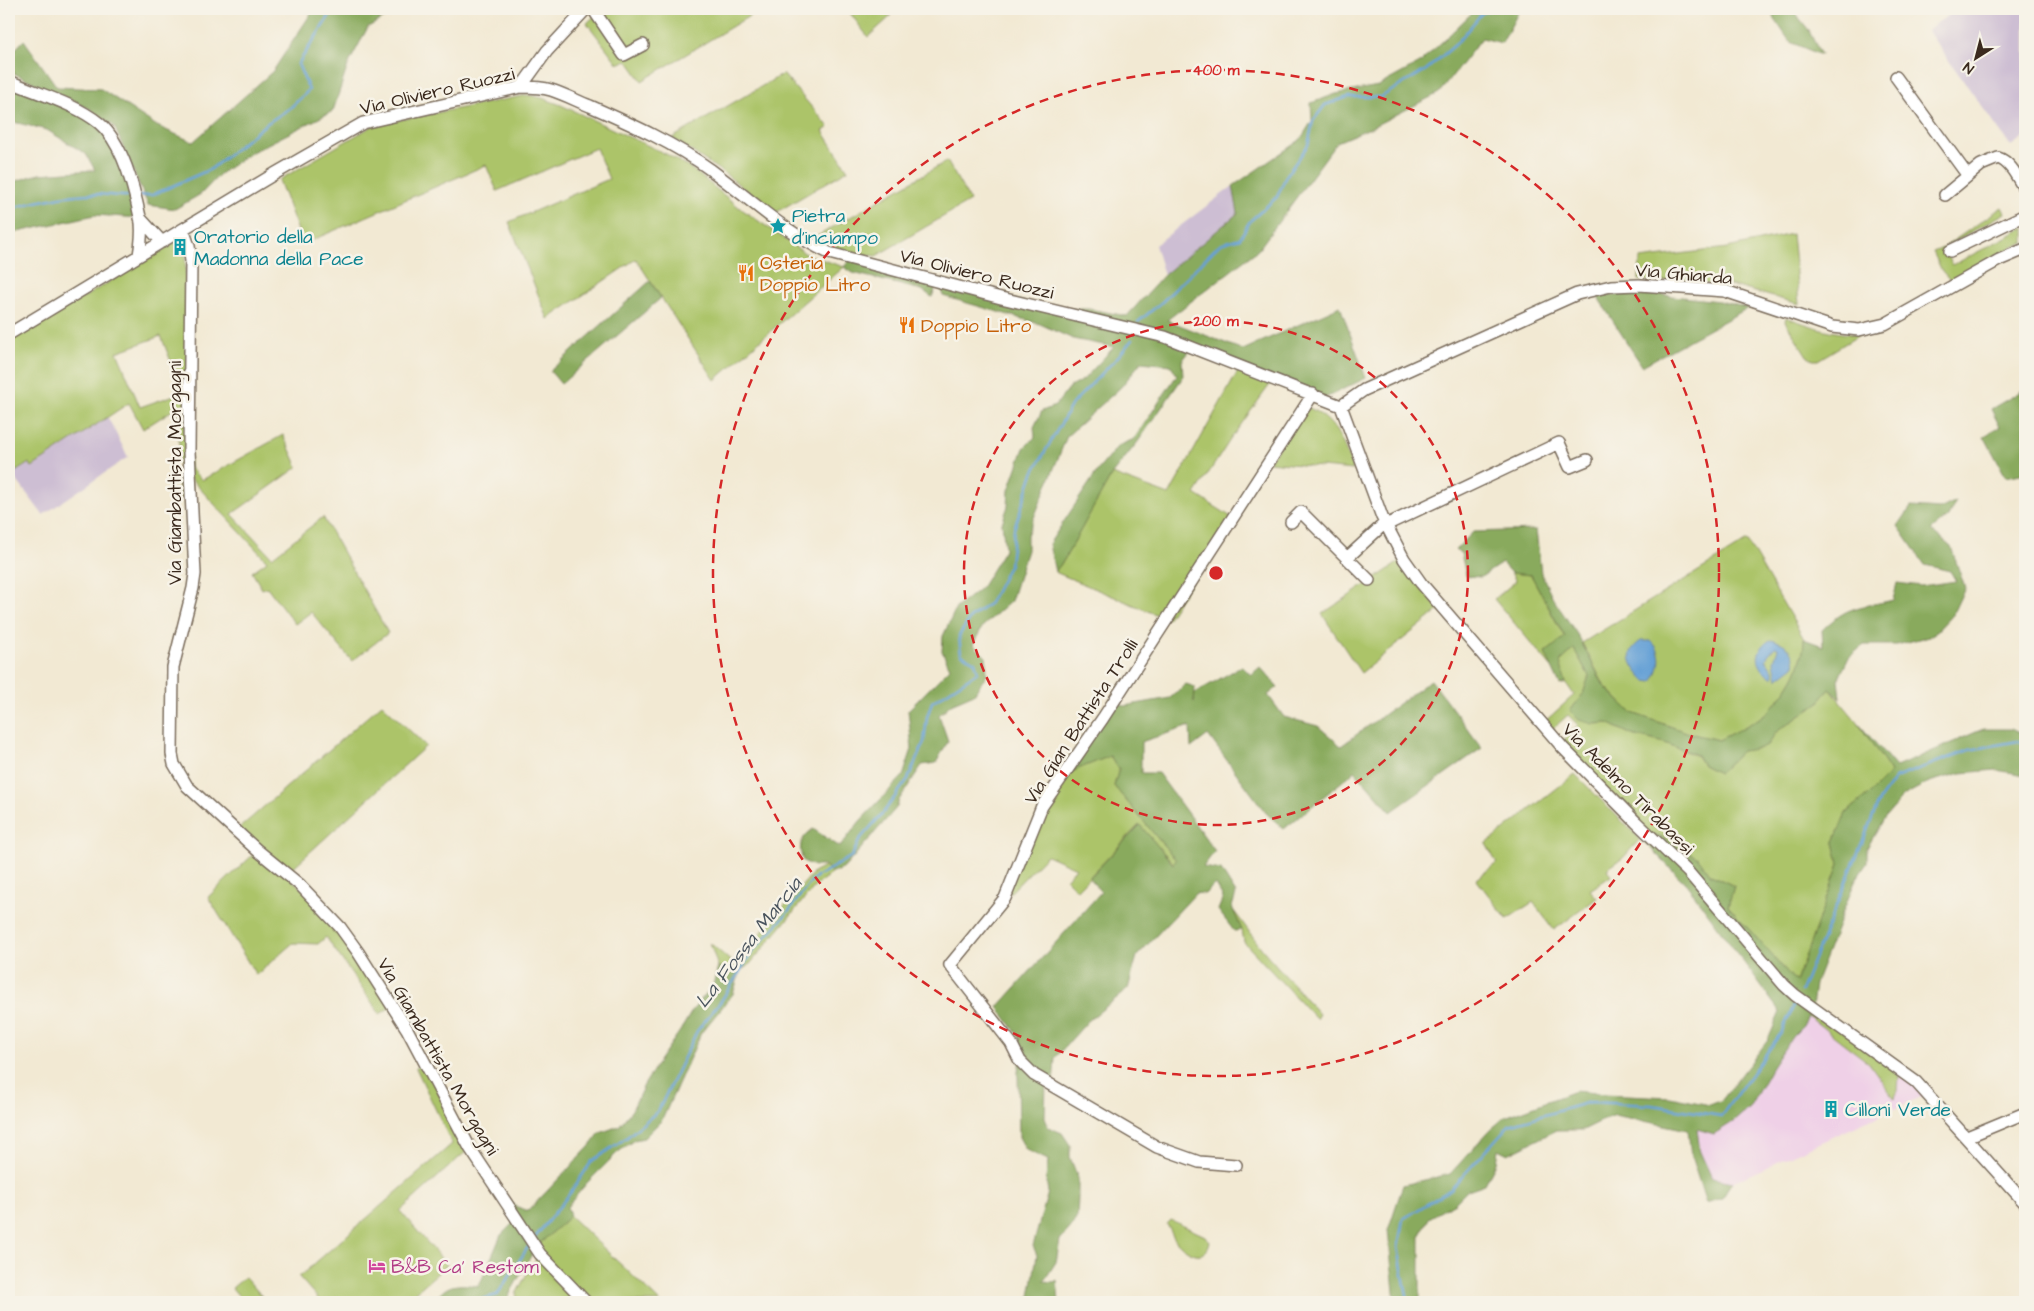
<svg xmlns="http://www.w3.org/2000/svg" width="2034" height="1311" font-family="'Architects Daughter',sans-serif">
<rect width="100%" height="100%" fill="#f7f3e8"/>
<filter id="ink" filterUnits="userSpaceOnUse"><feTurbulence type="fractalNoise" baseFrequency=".02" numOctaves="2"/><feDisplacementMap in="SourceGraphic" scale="10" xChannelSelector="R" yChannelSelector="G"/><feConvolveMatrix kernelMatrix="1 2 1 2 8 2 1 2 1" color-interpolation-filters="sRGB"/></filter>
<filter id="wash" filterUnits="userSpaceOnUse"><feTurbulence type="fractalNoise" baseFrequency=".0096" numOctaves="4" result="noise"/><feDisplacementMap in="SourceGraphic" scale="20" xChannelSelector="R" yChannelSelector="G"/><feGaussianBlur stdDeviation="1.12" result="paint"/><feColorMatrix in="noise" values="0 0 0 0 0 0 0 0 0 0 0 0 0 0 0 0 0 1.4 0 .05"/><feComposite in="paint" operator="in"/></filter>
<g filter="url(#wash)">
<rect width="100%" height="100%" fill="#f2e9d3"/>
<path fill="#efd0e7" d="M1808 1016 1869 1063 1893 1097 1898 1090 1899 1075 1927 1094 1707 1194 1692 1126 1749 1108 1772 1067 1792 1037 1804 1025Z"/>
<path fill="#cdbed3" d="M1957 9H2025V137L2011 147 1927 30Z
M1233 186 1238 213 1164 275 1155 245Z
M107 416 128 457 43 515 12 474 29 463 32 467Z"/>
<path fill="#acc469" stroke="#747744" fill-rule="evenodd" d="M602 9H761L642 81 627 60 618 64 587 23Z
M847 9H885L891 16 868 37Z
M783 74 829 127 823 131 848 170 775 213 728 176 672 138Z
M528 95 542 98 561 105 668 155 693 170 740 208 806 254 844 267 715 380 636 259 548 319 509 222 609 179 596 148 497 191 486 165 303 244 279 180 374 125Z
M947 161 970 201 876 256 844 251 814 238Z
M2002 207 2005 213 1943 248 1953 265 2025 227V242L2004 251 1952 282 1942 271 1933 252 1943 248Z
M1792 234 1799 304 1730 285 1639 280 1640 259 1727 248Z
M182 238 185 242 190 468 202 480 283 435 298 467 232 514 272 557 323 517 388 633 352 661 311 612 295 624 267 587 262 589 252 572 267 561 190 478V495L179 499V406L143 429 129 403 32 467 29 463 12 474 9 470V334L27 323 31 329ZM161 336 183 392 140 407 117 352Z
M1786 317C1811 326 1834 335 1861 334L1818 360H1813L1807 356 1785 321Z
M1241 366 1274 379 1232 437 1195 494 1233 518 1167 619 1055 572 1064 560 1112 474 1169 495Z
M1305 406C1337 420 1342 440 1353 470L1269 462Z
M1747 541 1804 639C1804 667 1786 694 1766 713 1755 723 1732 733 1719 740L1692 734 1632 713 1604 685 1582 643Z
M1404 559 1442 608 1361 673 1322 614Z
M1511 573 1531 575 1565 638 1545 653 1552 668 1494 599 1516 581Z
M1574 649 1589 676 1583 694 1570 711 1593 724 1608 723 1632 735 1665 743 1697 756 1703 765 1719 773 1742 751 1766 746 1776 732 1816 705 1830 689 1859 724 1891 772 1867 796 1846 813 1834 842 1839 864 1796 982 1728 906 1734 886 1711 875 1698 858 1650 836 1560 744 1578 725 1568 715 1549 732 1542 724 1574 695 1566 683 1559 662Z
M382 704 426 746 286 874 323 908 392 1006 380 1014 326 937 318 944 293 943 256 975 208 897 257 851 236 831Z
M1110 756 1119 769 1114 786 1176 860 1174 864 1139 825 1077 890 1066 879 1076 868 1047 855 1005 898 1042 806 1063 775Z
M1575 774 1640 839 1623 858 1607 869 1611 876 1590 890 1597 898 1554 930 1533 902 1507 919 1476 879 1497 863 1486 844Z
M826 866 832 873 816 885 750 964 740 971 718 967 710 943 734 964 813 873Z
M1231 907 1262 949 1319 1014 1316 1019 1244 942 1242 930Z
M1812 1007 1899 1075 1898 1090 1894 1098 1869 1063 1808 1016Z
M424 1062 470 1148 400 1211 447 1265 404 1302H321L299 1277 452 1144 416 1068Z
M570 1216 660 1302H518L516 1294 530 1268 540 1254 536 1247Z
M1171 1220 1205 1236 1210 1242C1206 1263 1187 1253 1177 1242 1173 1237 1170 1230 1167 1224Z
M245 1277 267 1302H244L232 1288Z"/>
<path fill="#89aa5d" stroke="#626a3e" d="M314 9H393L388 16 368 27 348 65 333 111 250 153 220 174 201 194 175 209 148 205 114 126 90 109 9 71V56L24 40 57 87 101 89 157 126 193 142 273 71Z
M1476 9H1520L1502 43 1482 38 1439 93 1370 128 1337 142 1258 250 1167 320 1243 350 1340 306 1366 378 1325 398 1192 348 1182 361 1183 377 1137 443 1112 474 1064 560 1055 572 1049 544 1098 470 1118 446 1134 439 1177 375 1171 365 1141 362 1121 387 1067 436 1027 535V550L1011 601 983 626 973 644 986 657 987 674 974 694 951 704 939 715 948 741 936 763 922 765 899 800 897 807 844 868 832 873 826 866H814L803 861C798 846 800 839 813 829L840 847 860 821 903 776 912 749 908 710 950 668 942 651 943 636 956 608 981 588 1005 549 1002 523 1008 506 1009 490 1024 448 1035 437 1034 427 1042 411 1055 406 1070 387 1083 380 1114 347 1073 339 1040 324 943 296 938 282 932 297 922 290 853 273 844 267 851 258 1048 308 1089 309 1127 316 1164 275 1238 213 1233 186 1300 140 1312 121 1311 103 1336 94 1378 86 1420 63Z
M1768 9H1792L1808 29 1821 55 1790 42Z
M9 81 74 108 110 135 140 218 95 215 9 234V183L39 174 95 170 86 154 47 130 9 121Z
M650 281 661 298 561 384 550 371Z
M1645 293 1719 301 1748 308 1642 366 1597 296Z
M2025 389V473L2006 477 1984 436 2000 427 1991 409Z
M1956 501 1948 517 1931 530 1951 547 1965 588 1952 615 1933 635 1897 645H1864L1849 657 1838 680 1840 698 1830 689 1816 705 1776 732 1766 747 1742 751 1719 773 1703 765 1697 755 1665 743 1632 735 1608 723 1593 724 1579 720 1570 711 1583 694 1589 676 1574 649 1560 662 1566 683 1560 685 1545 653 1565 637 1531 575 1511 573 1502 563 1481 577 1466 576 1461 553 1455 550 1473 532 1536 530 1541 573 1554 600 1577 634 1604 686 1632 713 1692 734 1719 740C1731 733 1757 722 1766 713 1786 694 1804 667 1804 639L1823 646 1822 630C1849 604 1860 608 1893 600L1897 583 1921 586 1956 581 1950 571 1925 565 1898 526 1911 507 1940 509Z
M1242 666 1251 675 1260 667 1278 687 1268 695 1284 717 1318 726 1341 746 1431 680 1482 748 1391 812 1355 771 1284 829 1266 813 1208 735 1191 748 1190 726 1141 742V773H1158L1215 851 1203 867 1221 870 1236 894 1232 907 1242 930 1234 931 1218 910 1223 898 1215 884 1205 894 1196 893 1137 956 1128 989 1088 1021 1055 1058 1053 1086 1046 1083 1045 1117 1048 1127 1062 1133 1070 1145V1157L1078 1178V1198L1077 1217 1072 1226 1060 1240 1056 1262 1044 1281 1054 1282 1057 1280 1059 1302H1029L1037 1255 1033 1246 1048 1192 1046 1179 1048 1160 1026 1150 1019 1137 1018 1072 1020 1061 1013 1046 1021 1039 998 1007 1101 892 1089 878 1140 825 1173 864 1176 860 1114 786 1119 769 1110 756 1063 775 1115 700 1124 706 1170 698 1186 684 1195 687 1194 702 1195 693Z
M1859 724 1896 767 1983 729H2011L2025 736V775L1996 770 1961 773 1929 782 1903 796 1885 817 1867 848V863L1855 881 1815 984 1812 1007 1804 1025 1792 1037 1772 1067 1749 1108 1733 1122 1714 1134 1697 1129 1700 1152 1712 1178 1733 1182 1722 1198 1706 1203 1691 1156 1688 1130 1614 1115 1583 1130H1557L1508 1154 1498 1149 1496 1163 1485 1184 1468 1190 1455 1203 1429 1218 1420 1236V1302H1395L1388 1230 1403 1185 1450 1174 1490 1130 1505 1117 1575 1091 1605 1094 1670 1097 1710 1105 1722 1100 1768 1040 1780 1012 1687 885 1644 842 1650 836 1659 835 1698 858 1711 875 1734 886 1728 906 1796 982 1839 864 1834 842 1846 813 1867 796 1891 772Z
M718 967 740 971 733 994 701 1033 662 1120 644 1138 634 1140 617 1153 586 1184 567 1207 570 1216 536 1247 505 1302H434C446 1282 458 1284 479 1286L501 1235 517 1219 507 1203 528 1211 589 1147 600 1133 619 1126 632 1110 644 1085 661 1058 680 1031 692 1011 713 985Z"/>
<path fill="#66a1d6" stroke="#50667a" d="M1770 640C1784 641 1797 651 1794 666L1777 679 1774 661 1778 648 1775 647 1768 655 1766 660 1773 670V678C1756 668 1752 652 1770 640Z
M1641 641H1651C1664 653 1661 668 1652 682L1645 681C1633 668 1621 654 1641 641Z"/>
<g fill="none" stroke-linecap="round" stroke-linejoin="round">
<path stroke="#66a1d6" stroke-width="2.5" d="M139 196 152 195 211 169 266 124 290 108 309 90 298 64 334 9
M9 209C34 202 66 194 92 194 105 194 118 197 131 196
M1138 322 1162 302 1220 244 1240 238 1250 221 1277 197 1286 176 1308 145 1313 121 1325 105 1348 97H1381L1426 70 1456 44 1482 13 1492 9
M1801 991 1880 799 1895 778 1969 750 2018 741 2025 745
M533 1240 571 1192 592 1161 626 1138 658 1111 697 1031 721 1001 753 951 784 917 813 879 852 856 860 839 883 813 908 779 924 742 927 717 932 702 978 672 975 662 961 654 959 636 970 618 990 603 1010 564 1014 529 1033 473 1072 404 1115 360 1132 340
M472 1302 497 1295 530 1244
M1408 1302 1398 1247 1403 1219 1451 1189 1509 1125 1590 1102 1652 1105 1721 1116 1781 1033 1796 1001"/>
</g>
</g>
<g filter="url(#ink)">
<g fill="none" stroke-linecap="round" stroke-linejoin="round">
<g stroke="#7b6d5d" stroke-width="14">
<path id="minor" d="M593 9 624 55 643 45
M1896 77 1968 176
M9 81C38 94 74 103 99 123 123 143 134 188 140 217 143 229 141 243 139 255
M521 87 547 51 586 9
M1945 195 1981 165 1998 158C2011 162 2018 179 2025 190
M140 218 162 242
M183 229 189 246 191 261 189 451 195 574 193 588 173 667 172 754 174 764 187 786 257 850 300 885 340 927 358 952 407 1029 470 1148 540 1254 586 1302
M1950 251 2025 215
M9 334 276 173 363 123 521 87C531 87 541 87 551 90 564 94 577 101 590 106 631 124 674 143 711 170 750 199 784 232 829 253L1001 298 1165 337 1341 406
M1341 406 1382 517 1404 559 1421 583 1563 748 1636 822 1688 872 1784 985 1795 995 1916 1082 2025 1203
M1341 406 1364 390 1577 294 1611 286 1639 285 1725 291 1832 327 1859 330 1885 324 1999 260 2025 249
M1291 522 1301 512 1369 580
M1386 525 1559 443 1570 467 1587 460
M1347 558 1385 523
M1967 1137 2025 1113
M1236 1165 1199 1162 1157 1147 1034 1075 1020 1061 1011 1043 950 965 1005 898 1042 806 1103 718 1313 394"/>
</g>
<use href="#minor" stroke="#fff" stroke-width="11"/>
</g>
</g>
<g fill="none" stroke="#d62828" stroke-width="2.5" stroke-dasharray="9 6">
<circle cx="1216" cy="573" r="252"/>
<circle cx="1216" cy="573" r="503"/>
</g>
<defs>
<g id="sight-bare" transform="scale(1.35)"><path d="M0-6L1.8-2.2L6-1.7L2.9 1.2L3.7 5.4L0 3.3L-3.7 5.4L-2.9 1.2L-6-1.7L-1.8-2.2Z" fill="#0f9aa8" stroke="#f7f3e8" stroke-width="2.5" paint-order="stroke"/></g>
<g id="building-bare" transform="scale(1.35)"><path d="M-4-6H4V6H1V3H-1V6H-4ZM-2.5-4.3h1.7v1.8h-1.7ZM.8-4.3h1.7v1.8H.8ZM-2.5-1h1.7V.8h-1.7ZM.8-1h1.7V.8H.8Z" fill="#0f9aa8" stroke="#f7f3e8" stroke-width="2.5" paint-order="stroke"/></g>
<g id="restaurant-bare" transform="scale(1.35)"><path d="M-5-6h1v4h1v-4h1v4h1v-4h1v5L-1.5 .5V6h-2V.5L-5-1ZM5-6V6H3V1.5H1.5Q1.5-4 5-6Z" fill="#e8710a" stroke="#f7f3e8" stroke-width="2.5" paint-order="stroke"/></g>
<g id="hotel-bare" transform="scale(1.35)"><path d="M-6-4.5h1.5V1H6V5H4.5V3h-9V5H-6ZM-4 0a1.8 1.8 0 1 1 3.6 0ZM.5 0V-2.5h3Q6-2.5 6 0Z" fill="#d1479c" stroke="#f7f3e8" stroke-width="2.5" paint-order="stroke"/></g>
</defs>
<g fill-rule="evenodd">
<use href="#sight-bare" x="778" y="226"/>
<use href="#building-bare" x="180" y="247"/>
<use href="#restaurant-bare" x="746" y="273"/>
<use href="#restaurant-bare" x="907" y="325"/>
<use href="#building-bare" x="1831" y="1109"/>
<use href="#hotel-bare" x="377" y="1266"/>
</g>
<g text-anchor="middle" stroke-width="5" stroke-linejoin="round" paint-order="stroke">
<g font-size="19" fill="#3b2a1e" stroke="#f7f3e8">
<text transform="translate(437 90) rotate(-13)" y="7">Via Oliviero Ruozzi</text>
<text transform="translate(977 273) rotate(14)" y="7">Via Oliviero Ruozzi</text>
<text transform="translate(1684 273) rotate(5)" y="7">Via Ghiarda</text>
<text transform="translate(174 473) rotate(-90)" y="7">Via Giambattista Morgagni</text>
<text transform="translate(1080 721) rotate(-57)" y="7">Via Gian Battista Trolli</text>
<text transform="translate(1629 788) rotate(45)" y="7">Via Adelmo Tirabassi</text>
<text transform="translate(439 1056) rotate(60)" y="7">Via Giambattista Morgagni</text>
</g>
<g font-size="19" fill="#0d838f" stroke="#f7f3e8" text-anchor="start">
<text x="792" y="222">Pietra<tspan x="792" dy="22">d'inciampo</tspan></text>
<text x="194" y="243">Oratorio della<tspan x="194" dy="22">Madonna della Pace</tspan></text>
<text x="1845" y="1116">Cilloni Verde</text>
</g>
<g font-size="19" fill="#c56008" stroke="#f7f3e8" text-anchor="start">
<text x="760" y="269">Osteria<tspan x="760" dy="22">Doppio Litro</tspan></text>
<text x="921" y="332">Doppio Litro</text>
</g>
<g font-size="19" fill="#b23c85" stroke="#f7f3e8" text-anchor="start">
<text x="391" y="1273">B&amp;B Ca' Restom</text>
</g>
<g font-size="20" font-style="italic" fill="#4a545e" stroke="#f7f3e8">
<text transform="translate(748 942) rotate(-52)" y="7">La Fossa Marcia</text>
</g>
</g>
<circle cx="1216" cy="573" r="8" fill="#d62828" stroke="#f7f3e8" stroke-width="2.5"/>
<g font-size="15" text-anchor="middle" font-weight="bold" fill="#d62828" stroke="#f7f3e8" stroke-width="5" stroke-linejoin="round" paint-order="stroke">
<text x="1216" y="75">400 m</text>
<text x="1216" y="326">200 m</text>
</g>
<rect width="2034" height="1311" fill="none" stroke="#f7f3e8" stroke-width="30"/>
<g transform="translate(1976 58) rotate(216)" stroke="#f7f3e8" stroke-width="4" paint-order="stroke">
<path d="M0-4L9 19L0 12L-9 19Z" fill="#3b2a1e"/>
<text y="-8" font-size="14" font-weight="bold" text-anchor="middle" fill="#3b2a1e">N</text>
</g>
</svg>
